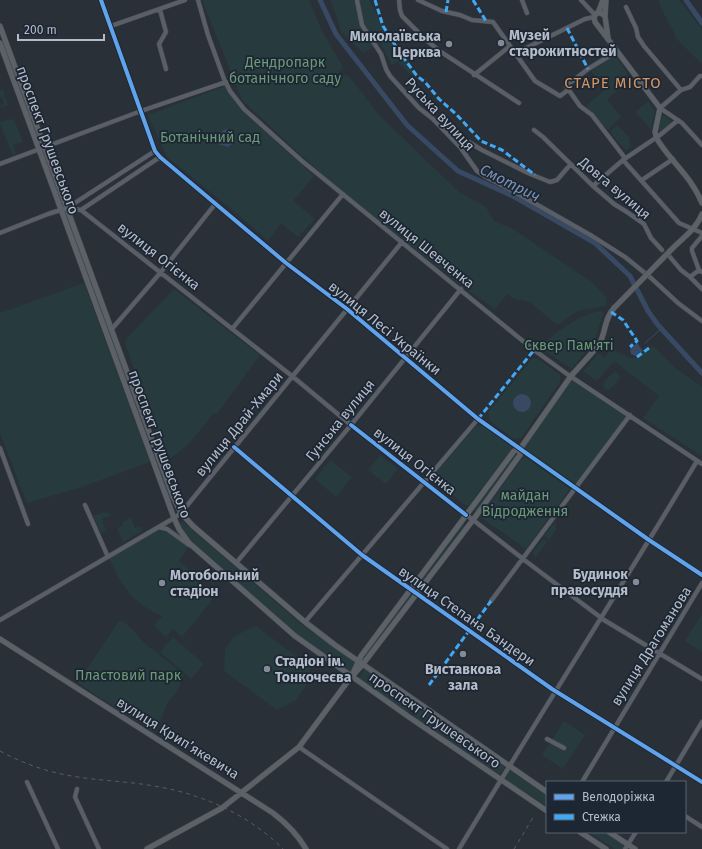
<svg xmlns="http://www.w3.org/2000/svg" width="702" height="849" font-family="'Fira Sans',sans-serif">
<rect width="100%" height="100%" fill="#2a3038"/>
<path fill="#273a3e" d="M202 0H309L322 31 343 67 339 73 349 76 379 115 459 192 486 207 494 221 513 229 592 282 607 298 606 306 578 311 557 325 530 302 514 299 507 294 495 309 462 286 343 192 301 155 242 100Z
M330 0H369C383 28 404 52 418 79L411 75 397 61 392 65 380 43 364 53 351 42 341 32 337 17Z
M659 0H679L702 29V64L677 39 660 6Z
M615 55 628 74 618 83 622 87 607 99 621 117 608 130 586 106 606 89 591 71Z
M225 86 234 100 246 114 314 176 293 201 315 219 298 237 281 223 268 241 240 216 167 157 148 115Z
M0 90H3L8 105 0 107V106L4 104 2 97H0Z
M648 101 655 111 651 130 635 112Z
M664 115 673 122 661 133 658 131 662 116Z
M10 119 11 120 14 119 23 142 13 145 16 154 13 155 0 124V122Z
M617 125 629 137 631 147 626 151 610 132Z
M84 283 150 462 82 487 27 503 0 433V313Z
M174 289 260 355 217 414 214 413C202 428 185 452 166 460L125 343 127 338Z
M600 311H604L595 340 572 369 539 347C557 332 577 315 600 311Z
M653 346 674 367 702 387V456L643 418 659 396 614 361 597 381 583 371 599 353 604 358 612 349C635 362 632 361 653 346Z
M537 358 560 375V382L521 438 514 439 489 420V411L532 359Z
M615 372 618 373 620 377C618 382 613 388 608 390L604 388 603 385C605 380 610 374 615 372Z
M571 376 630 415 575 488 520 449Z
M483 425 513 447 469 505H465L436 482 433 476 476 426Z
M515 453 518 455 477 512 472 509Z
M380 455 398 469 386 484 368 470Z
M524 456 570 489 526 549 480 517Z
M330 460 352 477 336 497 315 479Z
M104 512 109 513 111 516 102 519 106 531 101 533 93 516Z
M131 518 135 528 140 526 142 531 123 542 117 528 123 525 122 522Z
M182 521 301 624 355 661 354 668 351 671H347L296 633 195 545 184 533 179 524Z
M556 521V530L549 540 544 536Z
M463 523 466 526 418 587 416 586Z
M161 528 167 530 188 547 179 561 195 575 212 600 182 637 173 629 166 637 154 626 162 616C155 612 147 609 141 604 126 593 116 574 109 558Z
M543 539 547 542 536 557 532 554Z
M410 594 412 596 367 656 365 654Z
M702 614V652L685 641Z
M123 621 137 634 141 640 184 675 178 690 167 704 155 733 78 683 118 622Z
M256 626 310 667 306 686 296 700 277 710 224 671 225 649 234 636Z
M173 637 204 664 191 679 160 652Z
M364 670H367L414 703 408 713 360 680 359 677Z
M420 708 505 767 499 776 413 717Z
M564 721 585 735 563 769 542 755Z
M509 770 547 795V806L504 779Z
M588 832H604L624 845 622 849H615Z"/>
<path fill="#384963" d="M226 129 233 131 235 136V142L228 147 218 144 216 140 219 133Z
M637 343 643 351 636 356 631 354 630 349Z
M513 403a9 9 0 1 1 18 0a9 9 0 1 1-18 0Z"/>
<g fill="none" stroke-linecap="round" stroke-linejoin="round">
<path stroke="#384963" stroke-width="1" d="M645 343 661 329"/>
<path stroke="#384963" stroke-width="5" d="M320 0 336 34 407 125 458 171 513 196 595 243 630 276 648 311 658 325 702 373
M686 0 702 23"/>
<g stroke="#484c53" stroke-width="5">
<path id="minor" d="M101 0 155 151 160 157 286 263 347 309 478 419 649 540 702 575
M198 0 208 35 224 79 230 91 244 109 302 161 534 350 567 374 702 464
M357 0 362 25 381 54 386 69 390 76 419 108 433 119 460 147 477 171 486 177 513 191 592 236 625 257 651 278 678 303 702 321
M399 0 400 10 402 16 422 36 438 50 519 103
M418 0 442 11 460 15 472 20 493 22 535 81 560 96 568 90
M522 0 527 13
M581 0 595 15
M626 7 636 28 638 37 644 46 681 90
M160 10 166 32 159 44 166 69
M111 26 185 0
M616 52 588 69 566 86 580 106 592 115 625 158
M516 53 585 19 594 17
M474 75 510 46
M702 76H700L690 87 681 90 660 108 682 123 702 145
M534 130 543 137 593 186 614 204 627 212 644 224 651 238 662 250
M460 147 463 142 467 141 482 150 528 173 550 182 557 180 570 165
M623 160 679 223 702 233
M0 164 141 111 226 82
M642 180 673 159
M593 186 623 160 660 135 677 121
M67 208 81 210 160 157
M81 210 292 376 351 425 527 562 604 620 702 679
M0 233 48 214 67 208 155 151
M702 236 692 248V251L699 270 702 272
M670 257 681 270 690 277
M699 270 690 277 702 289
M232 329 343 194
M111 330 161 272 216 203
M234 447 362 555 552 689 702 782
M0 448 28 524
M85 505 108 557
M159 527 167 529 189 545
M236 563 351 425 461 289
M491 601 630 415
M0 620 174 518 181 513 402 242
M305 622 478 419
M547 739 564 748
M299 747 447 849
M27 782 58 849
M582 782 702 583
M666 782 702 722
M77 789 75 797 99 849
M685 816 702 827
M459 849C537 719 619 591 697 461
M625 849 636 832"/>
</g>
<g stroke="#484c55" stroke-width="6">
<path id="major" d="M606 0 605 16 608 38
M598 13 603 0
M605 16 601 13H597L594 17 595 22 660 108 655 132 657 139C671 162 691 176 702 203
M0 26 173 497 181 513 193 526 305 622 335 645 547 792
M0 43 174 518 179 529 189 543 295 636 409 717 547 811
M670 251C681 239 696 230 702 214
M0 639 273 813C286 823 298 835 306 849
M353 673 361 656 514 451 520 449
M580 832 606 849
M609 832 635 849
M147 849 222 808 299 747 348 681 363 664 473 520 520 455V449L571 376 599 345C606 332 604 319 614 308"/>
</g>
<use href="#minor" stroke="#5a5e66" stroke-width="4"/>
<use href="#major" stroke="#5c6168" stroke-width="5"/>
<path stroke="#595d64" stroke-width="1" stroke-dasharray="4 4" stroke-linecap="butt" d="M0 751C22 763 47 772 72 776 99 781 127 781 154 786 202 794 248 814 283 849
M514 849 534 816"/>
<g stroke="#484c55" stroke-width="6" stroke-linecap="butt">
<path id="major-bridge" d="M614 308 670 251"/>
</g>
<use href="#major-bridge" stroke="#5c6168" stroke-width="5"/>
<path stroke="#3fa9f5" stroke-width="3" stroke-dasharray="6 3" stroke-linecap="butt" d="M375 0 383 26 400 53 417 76 425 82 439 99 456 114 481 141 502 150 535 175
M473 0 486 21
M446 12 448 0
M567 28 588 69
M611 312 623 320 637 341 630 347
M637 357 649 348
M478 419 534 350
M429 685 491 601"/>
<g stroke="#1d2633" stroke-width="6">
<path id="cycleway" d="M101 0 155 151 160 157 286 263 347 309 478 419 649 540 702 575
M351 425 466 515
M234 447 362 555 552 689 702 782"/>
</g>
<use href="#cycleway" stroke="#60a3ed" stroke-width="4"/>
</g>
<g fill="#848b96" stroke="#1d2633" stroke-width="1.5">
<circle cx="501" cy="43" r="4"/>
<circle cx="449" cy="44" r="4"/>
<circle cx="636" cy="582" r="4"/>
<circle cx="162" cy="583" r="4"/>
<circle cx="463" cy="654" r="4"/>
<circle cx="267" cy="669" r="4"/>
</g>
<g text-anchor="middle" stroke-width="3.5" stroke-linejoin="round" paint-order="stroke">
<g font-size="14" font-weight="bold" fill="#b4bcc9" stroke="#1d2633" text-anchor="start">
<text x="509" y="40">Музей<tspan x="509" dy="16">старожитностей</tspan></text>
<text x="441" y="41" text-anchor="end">Миколаївська<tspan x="441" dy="16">Церква</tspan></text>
<text x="628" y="579" text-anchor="end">Будинок<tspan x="628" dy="16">правосуддя</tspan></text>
<text x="170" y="580">Мотобольний<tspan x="170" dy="16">стадіон</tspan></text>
<text x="275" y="666">Стадіон ім.<tspan x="275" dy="16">Тонкочеєва</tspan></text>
<text x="463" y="674" text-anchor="middle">Виставкова<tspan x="463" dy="16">зала</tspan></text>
</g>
<g font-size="14" fill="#6b9a76" stroke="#1d2633">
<text x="285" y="67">Дендропарк<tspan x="285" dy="16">ботанічного саду</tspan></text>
<text x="210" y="142">Ботанічний сад</text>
<text x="569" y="350">Сквер Пам'яті</text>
<text x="525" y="500">майдан<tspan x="525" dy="16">Відродження</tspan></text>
<text x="128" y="680">Пластовий парк</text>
</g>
<g font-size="14" fill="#b4bcc9" stroke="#1d2633">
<text transform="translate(440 114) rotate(47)" y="5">Руська вулиця</text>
<text transform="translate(48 140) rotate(70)" y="5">проспект Грушевського</text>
<text transform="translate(615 188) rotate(40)" y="5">Довга вулиця</text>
<text transform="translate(427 248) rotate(39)" y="5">вулиця Шевченка</text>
<text transform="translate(159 256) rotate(38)" y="5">вулиця Огієнка</text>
<text transform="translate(385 328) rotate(39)" y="5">вулиця Лесі Українки</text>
<text transform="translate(340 420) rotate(-51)" y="5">Гунська вулиця</text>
<text transform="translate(239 424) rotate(-51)" y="5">вулиця Драй-Хмари</text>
<text transform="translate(160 444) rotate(70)" y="5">проспект Грушевського</text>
<text transform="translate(415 461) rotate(38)" y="5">вулиця Огієнка</text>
<text transform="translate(467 616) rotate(35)" y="5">вулиця Степана Бандери</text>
<text transform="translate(651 646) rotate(-58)" y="5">вулиця Драгоманова</text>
<text transform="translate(435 720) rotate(35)" y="5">проспект Грушевського</text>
<text transform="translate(178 738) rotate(32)" y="5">вулиця Крипʼякевича</text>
</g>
<g font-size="15" letter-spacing="1" fill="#d59563" stroke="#1d2633">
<text x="613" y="88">СТАРЕ МІСТО</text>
</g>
<g font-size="15" font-style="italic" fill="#7c92b1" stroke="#1d2633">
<text transform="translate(510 183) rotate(27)" y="5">Смотрич</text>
</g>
</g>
<rect x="546" y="781" width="140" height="52" fill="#1d2633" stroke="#59626f"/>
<rect x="554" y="794" width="20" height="6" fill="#60a3ed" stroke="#59626f"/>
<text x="582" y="801" font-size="12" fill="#b4bcc9">Велодоріжка</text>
<rect x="554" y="814" width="20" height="6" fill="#3fa9f5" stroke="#59626f"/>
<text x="582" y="821" font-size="12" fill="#b4bcc9">Стежка</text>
<path d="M18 34v6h86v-6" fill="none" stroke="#b4bcc9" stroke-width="2"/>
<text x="24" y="34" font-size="12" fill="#b4bcc9" stroke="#1d2633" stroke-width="3" paint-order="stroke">200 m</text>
</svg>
